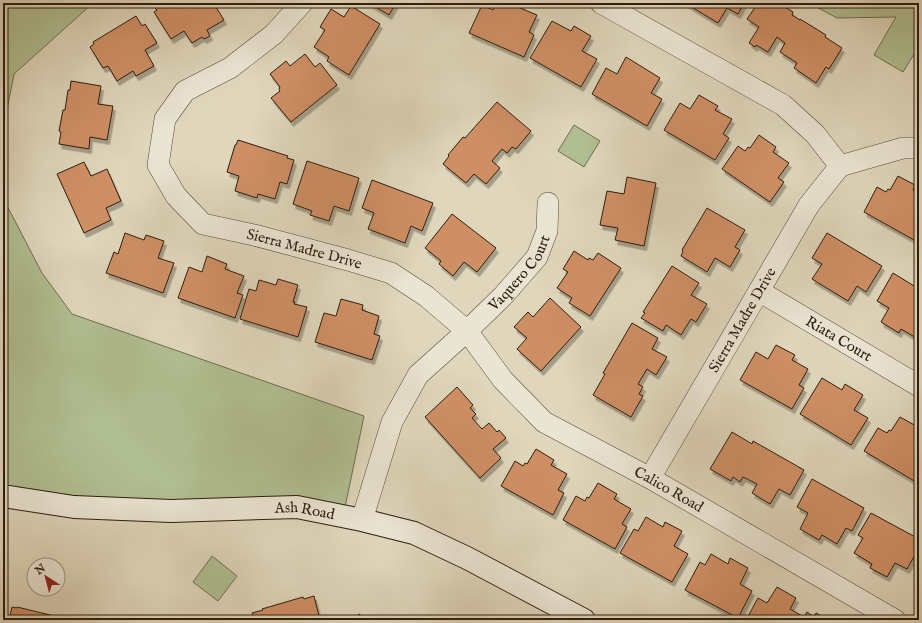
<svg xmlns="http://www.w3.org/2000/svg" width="922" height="623" font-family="'IM FELL English',serif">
<defs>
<filter id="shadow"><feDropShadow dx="2.5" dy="4.5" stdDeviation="0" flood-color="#0004"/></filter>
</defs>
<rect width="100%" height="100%" fill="#dfd6bb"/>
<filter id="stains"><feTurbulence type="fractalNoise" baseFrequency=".005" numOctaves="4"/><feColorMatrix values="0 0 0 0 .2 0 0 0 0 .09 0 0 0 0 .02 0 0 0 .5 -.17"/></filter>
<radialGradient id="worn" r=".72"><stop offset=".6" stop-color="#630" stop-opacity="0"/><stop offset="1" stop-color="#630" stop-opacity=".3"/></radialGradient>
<path fill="#b0be91" stroke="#6f6d50" d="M3 3H93L14 74 3 130Z
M809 3H919V46L903 72 874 55 896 17 837 18Z
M574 125 600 141 584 167 558 151Z
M3 198 42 273 72 314 364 416 343 517 3 496Z
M212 556 237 576 218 601 193 582Z"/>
<path fill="#cf8f65" stroke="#2e1c0e" filter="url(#shadow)" d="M164 3H216L214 4 224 20 207 30 210 36 204 39 202 37 192 43 184 31 171 39 154 12 157 10 155 8Z
M369 3H396L389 15Z
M496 3H522L520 8 537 15 529 32 534 35 524 57 469 33 482 5 493 10Z
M685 3H744L738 14 727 8 718 23Z
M758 3H779L793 12 792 15 800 20V19L826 35 825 37 842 48 829 69 826 67 816 83 794 68 797 63 780 52 785 43 777 37 768 52 756 45 755 47 749 43 759 27 747 19Z
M351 6 380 24 349 75 327 61 329 57 314 47 325 30 320 27 331 9 344 17Z
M136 16 142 26 145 24 157 43 145 50 154 66 136 76 133 71 117 81 108 66 103 68 90 47 94 44 93 42Z
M552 21 571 31 574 26 591 36 582 51 597 59 581 87 530 58Z
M305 54 315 67 320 63 337 85 291 122 271 98 280 91 279 89 280 87 270 74 286 61 290 66Z
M626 57 660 78 651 93 662 99 647 126 592 94 606 68 617 74Z
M71 81 101 86 98 104 113 106 107 140 90 137 89 149 59 144 61 132 59 131 63 110H65L68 90H70Z
M699 95 718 106 715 110 732 119 723 134 729 138 715 160 664 130 680 103 690 109Z
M497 102 531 131 516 149 512 147 507 153 502 149 492 161 500 168 486 184 474 174 466 183 443 164 449 156 448 155 463 137 465 138Z
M759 135 776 147 773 152 789 163 778 178 784 182 770 202 722 169 738 146 745 151 748 147 750 148Z
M238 140 288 156 287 158 294 160 287 184 280 182 275 199 258 194 257 198 235 191 239 176 227 172 235 145H236Z
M307 161 359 178 349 211 334 206 329 221 310 215 312 211 293 204Z
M84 162 91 176 107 169 121 201 106 208 111 220 84 233 57 174Z
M898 176 915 185 913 190 919 194V231L914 240 864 212 877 187 886 192 888 189 890 190Z
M627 177 656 183 644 246 615 240 618 228 600 225 607 191 624 194Z
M372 180 433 203 422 231 411 226 405 243 368 229 374 213 362 208Z
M707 208 745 230 735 247 740 250 730 267 715 258 707 272 681 256 683 251 682 250Z
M452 214 496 248 477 272 464 262 453 276 439 264 441 261 425 248Z
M125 233 144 240 146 235 164 241 158 258 174 263 163 293 106 273 114 252 118 254Z
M827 233 882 266 866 292 857 286 848 301 812 279 822 264 812 258Z
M574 251 588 260 589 258 593 260 598 253 621 268 590 316 569 303 572 298 557 288 568 272 563 269Z
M207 256 227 264 225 269 244 276 237 293 243 295 235 318 178 298 189 267 202 272Z
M672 266 699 283 691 295 707 304 696 322 691 319 681 335 666 325 663 331 641 318 645 313 643 312Z
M893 273 919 289 918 339 901 329 899 333 881 322 889 308 877 301Z
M278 279 298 285 293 302H295L294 304 307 307 298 337 240 319 249 289 256 291 259 280 276 285Z
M550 298 581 327 541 371 517 349 527 338 514 327 528 312 533 317Z
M341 299 363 305 362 310 379 316 374 334 380 336 372 360 315 342 324 313 336 316Z
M632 323 658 338 652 349 667 357 656 375 647 369 638 384 643 387 639 394 643 396 631 417 593 395 605 374 603 373Z
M776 345 795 355 792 360 808 369 799 385 804 388 792 409 740 380 756 352 768 359Z
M822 378 842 390 845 384 863 395 854 410 868 418 851 445 800 414Z
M457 387 473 405 470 408 476 414 472 418 482 429 489 423 497 432 499 430 506 438 493 449 501 458 480 478 425 417Z
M900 417 918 427 915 432 919 434V476L916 482 864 451 878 428 887 433 889 430 891 431Z
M732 432 752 444 753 441 804 470 790 495 779 489 770 504 752 493 757 484 743 477 740 482 733 477 731 481 710 469Z
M536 449 554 460 551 465 567 474 558 490 564 493 553 515 501 486 515 461 523 466 525 463 527 464Z
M812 479 864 508 852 531 846 528 837 544 822 535 819 540 800 529 808 513 797 507Z
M598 483 617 494 614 499 631 509 622 524 627 527 615 549 563 520 576 496 585 501 587 497 589 498Z
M871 513 919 539V548L907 569 895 563 887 577 870 568 872 564 854 553 863 538 858 535Z
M646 517 663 527 665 522 682 531 674 546 688 554 672 582 620 553 634 529 638 531Z
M711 554 728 564 730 558 748 568 740 584 752 591 738 618 685 590 700 562 705 565Z
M777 587 796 598 790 609 804 617 807 612 814 617 816 613 829 620H746L758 598 767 603Z
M314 596 320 620H254L252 613 263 610 262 609 303 597 304 599Z
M12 607 17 608V607L67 619 9 620Z
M359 614 367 620H354Z"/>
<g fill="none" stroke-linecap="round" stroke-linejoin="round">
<g stroke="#5a4a39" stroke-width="22">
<g id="street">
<path id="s1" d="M302 3 274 34 230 68 185 91 165 119 158 165 176 196 203 224 254 235 348 260 391 273 426 296 467 331 503 380 544 422 650 478 895 620"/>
<path d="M601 3 783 105 815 134 840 166"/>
<path id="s2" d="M759 291 919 386"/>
<path id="s3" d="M650 478 809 205 840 166 903 148H919"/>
<path id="s4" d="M362 520 392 422 418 375 467 331 503 296 537 257 547 231 548 203"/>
</g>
</g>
<g stroke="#2e1c0e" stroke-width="24">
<g id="secondary">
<path id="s5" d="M3 496 74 507 171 511 297 507 362 520 414 533 467 558 584 620"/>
</g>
</g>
<use href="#street" stroke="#eae4d3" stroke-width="21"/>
<use href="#secondary" stroke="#eae4d3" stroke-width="22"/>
</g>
<g text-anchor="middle" stroke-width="3" stroke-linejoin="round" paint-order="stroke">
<g font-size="15" fill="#2e1c0e" stroke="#eae4d3">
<text dy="5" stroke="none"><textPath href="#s1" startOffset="408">Sierra Madre Drive</textPath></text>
<text dy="5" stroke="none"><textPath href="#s4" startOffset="301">Vaquero Court</textPath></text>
<text dy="5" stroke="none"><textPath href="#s3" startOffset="183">Sierra Madre Drive</textPath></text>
<text dy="5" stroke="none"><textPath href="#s2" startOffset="93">Riata Court</textPath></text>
<text dy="5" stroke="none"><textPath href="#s1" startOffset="855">Calico Road</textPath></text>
<text dy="5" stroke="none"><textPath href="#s5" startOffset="303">Ash Road</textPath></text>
</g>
</g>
<rect width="922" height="623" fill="none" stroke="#dfd6bb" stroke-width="16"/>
<rect x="4" y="4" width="914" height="615" fill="none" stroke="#2e1c0e" stroke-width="2"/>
<rect x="8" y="8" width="906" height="607" fill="none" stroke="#2e1c0e"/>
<g transform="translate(46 577) rotate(324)"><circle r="19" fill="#eae4d3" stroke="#9f9484"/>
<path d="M0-3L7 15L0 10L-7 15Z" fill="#8f2418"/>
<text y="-6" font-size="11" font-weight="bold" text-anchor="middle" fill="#2e1c0e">N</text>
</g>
<rect width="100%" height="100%" filter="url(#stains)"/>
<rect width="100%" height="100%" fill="url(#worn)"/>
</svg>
